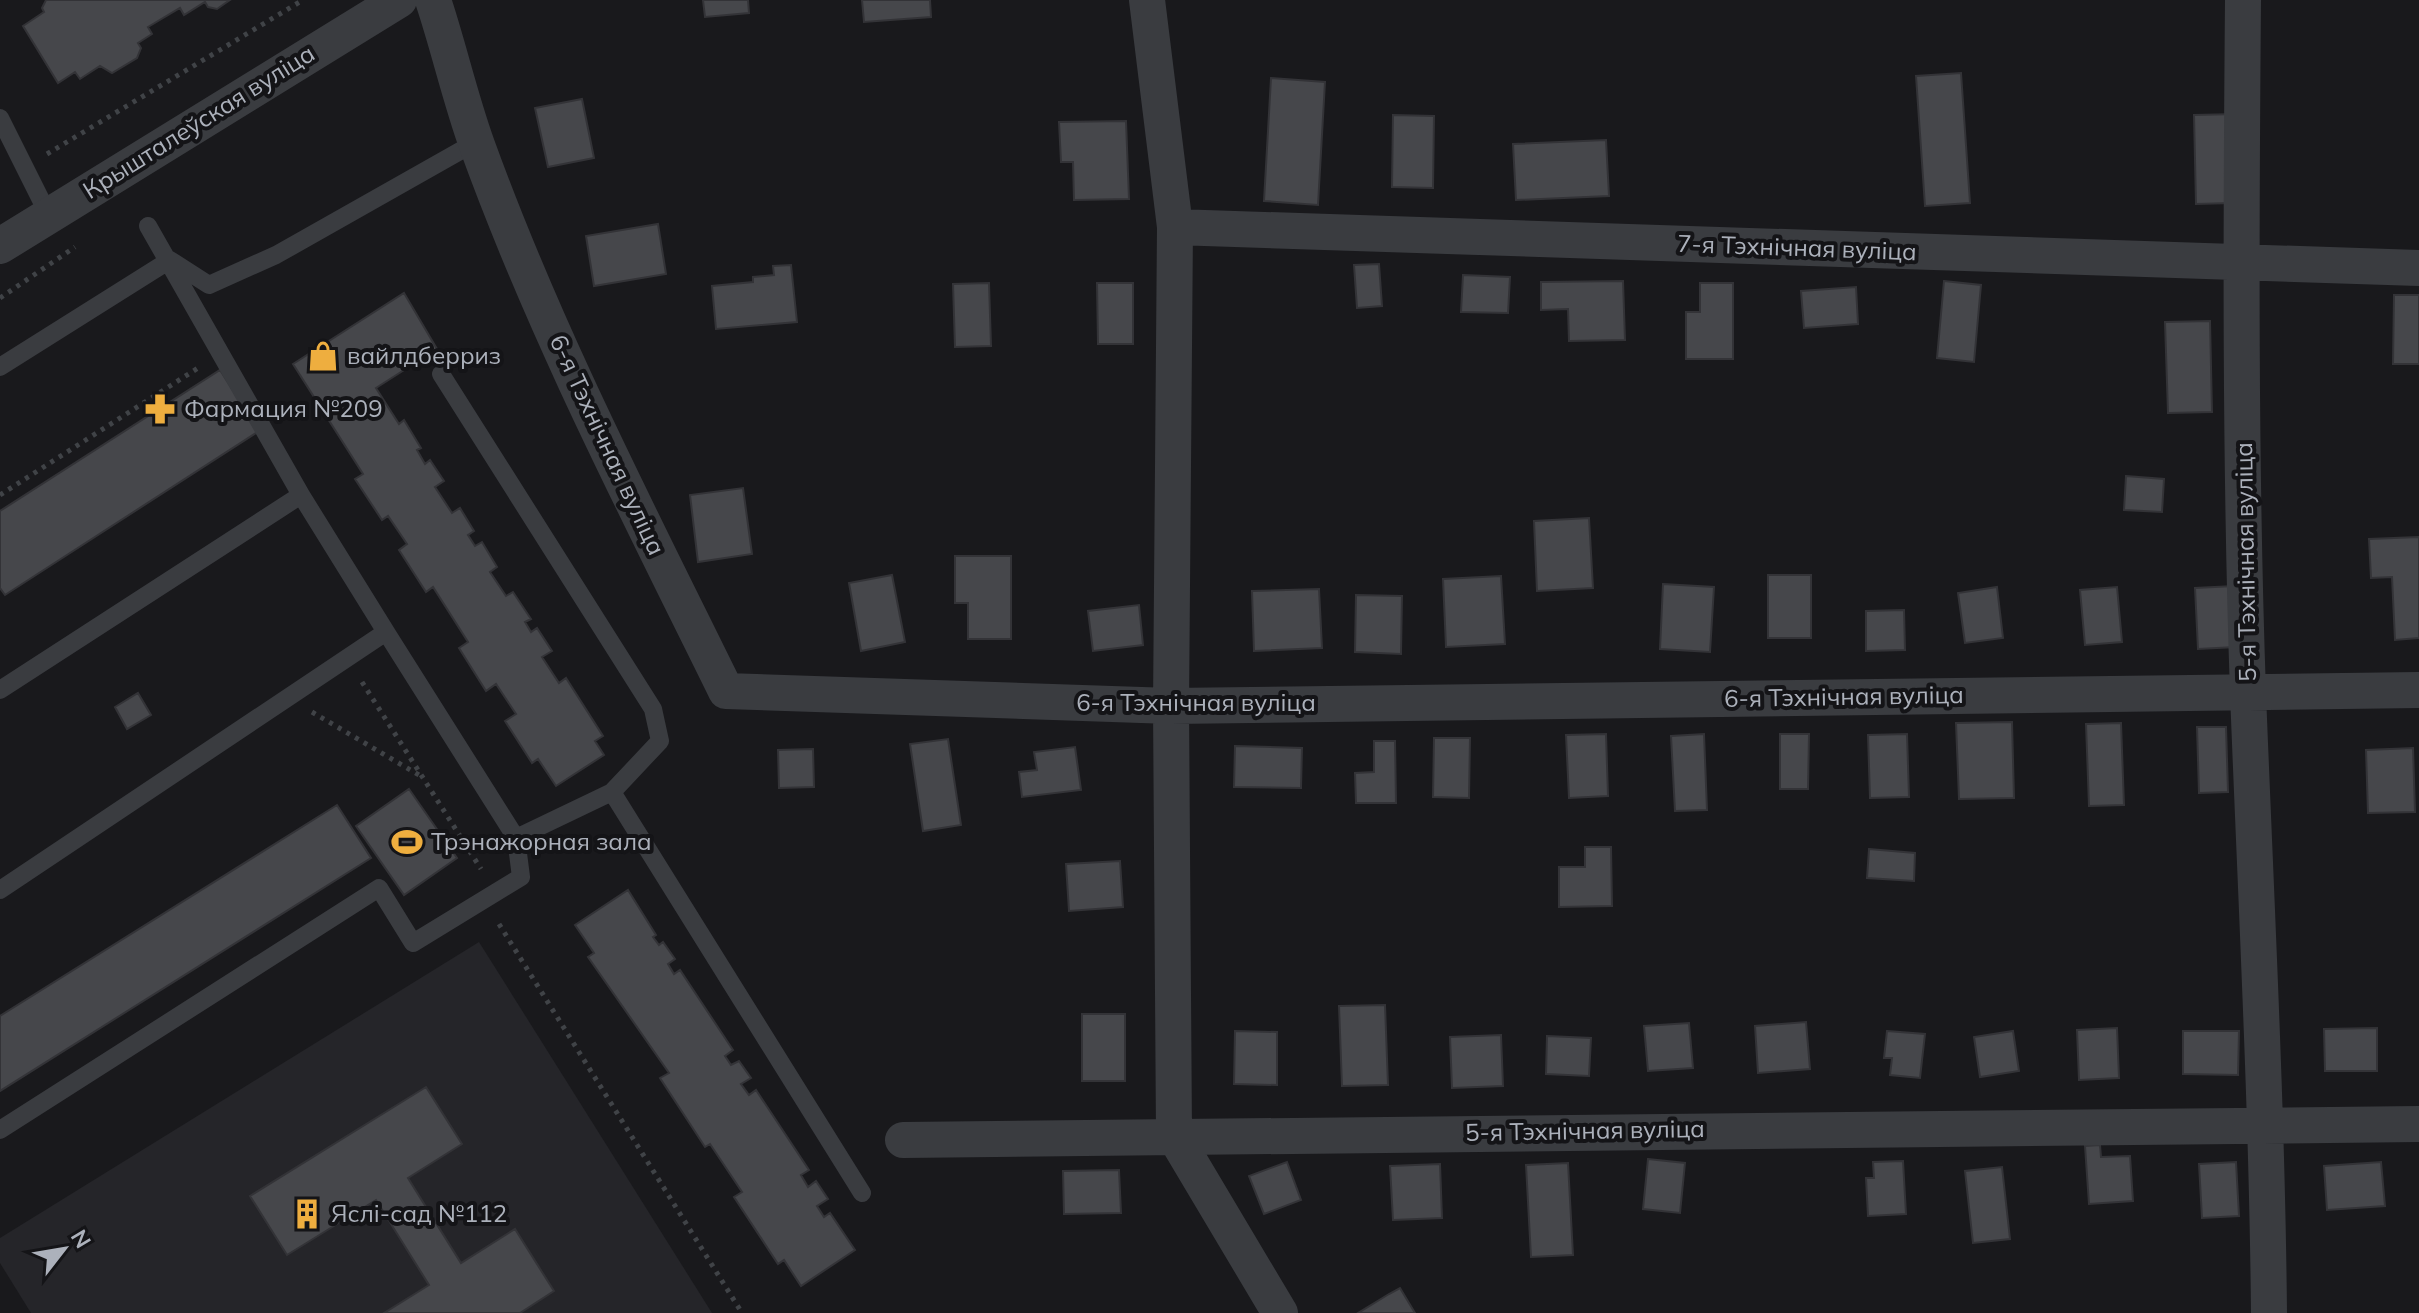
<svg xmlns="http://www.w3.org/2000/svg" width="2419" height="1313" font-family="Mulish,sans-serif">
<rect width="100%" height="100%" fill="#19191c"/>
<path fill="#252529" d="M479 942 712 1313H31L0 1263V1238Z"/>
<path fill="#46474b" stroke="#333337" stroke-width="2" d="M230 0 217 9 208 7 205 2 184 15 180 8 148 27 152 34 138 43 141 48 137 58 112 73 100 66 80 79 75 72 58 83 23 26 44 12 42 8 46 0Z
M703 0H748L749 13 705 17Z
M862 0H930L931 17 864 22Z
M1961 73 1970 203 1925 206 1916 76Z
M1271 78 1325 82 1318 205 1264 201Z
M582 99 594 158 548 167 535 108Z
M2237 114 2232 203 2196 204 2194 115Z
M1393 115 1434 116 1433 188 1392 187Z
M1126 121 1129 199 1074 200 1073 162H1061L1059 122Z
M1606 140 1609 196 1516 200 1513 144Z
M658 224 666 274 594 286 586 236Z
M1379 264 1382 306 1357 308 1354 265Z
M791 265 797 322 716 329 712 286 753 282V277L774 275 773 266Z
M1463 275 1510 277 1508 313 1461 312Z
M1623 281 1625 340 1569 341 1568 309 1541 310V282Z
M1944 281 1981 285 1974 362 1937 358Z
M989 283 991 346 955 347 953 284Z
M1097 283H1133V344H1098Z
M1700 283H1733V359H1686V312H1700Z
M1856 287 1858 324 1804 328 1801 291Z
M404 293 437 349 376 388 399 424 404 420 421 448 417 450 425 464 430 460 444 481 435 487 452 513 460 508 474 531 468 535 475 546 482 542 497 567 490 572 506 596 513 592 531 619 525 622 531 632 537 628 552 651 542 657 559 683 566 678 603 736 595 741 604 755 556 786 538 759 532 763 505 721 516 714 496 684 486 691 459 648 468 642 433 587 426 592 399 550 407 544 388 516 382 520 355 479 363 474 293 364Z
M2394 295H2419V364H2393Z
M2210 321 2212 412 2168 413 2165 322Z
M220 370 259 431 5 595 0 588V511Z
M2126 476 2164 479 2162 512 2124 510Z
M743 488 752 554 698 562 690 495Z
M1589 518 1593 588 1537 591 1534 521Z
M2419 537V638L2395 640 2392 577 2371 578 2369 539Z
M955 556H1011V639H968V603H955Z
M892 575 905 642 861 651 849 583Z
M1768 575H1811V638H1768Z
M1501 576 1505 644 1446 647 1443 579Z
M1663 584 1714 587 1710 652 1660 649Z
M2234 586 2236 647 2198 649 2195 588Z
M1997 587 2003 638 1965 643 1958 593Z
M2117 587 2122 642 2085 645 2080 590Z
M1319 589 1322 648 1254 651 1252 591Z
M1356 595 1402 596 1401 654 1355 652Z
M1139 605 1143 645 1093 651 1088 611Z
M1904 610 1905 650 1866 651V611Z
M138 693 151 715 127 729 115 707Z
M2012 722 2014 798 1959 799 1956 723Z
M2121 723 2124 805 2089 806 2086 724Z
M2197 727H2226L2228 792 2199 793Z
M1606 734 1608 796 1569 798 1566 735Z
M1704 734 1707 810 1675 811 1671 736Z
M1780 734H1809L1808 789H1780Z
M1907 734 1909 797 1870 798 1868 735Z
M1434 738H1470L1469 798 1433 797Z
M948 739 961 825 923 831 910 744Z
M1374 741H1395L1396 803H1356L1355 773 1374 772Z
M1235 746 1302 748 1301 788 1234 787Z
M1075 747 1081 790 1022 797 1019 772 1037 770 1034 752Z
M2413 748 2415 812 2368 813 2366 750Z
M813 749 814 787 779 788 778 750Z
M409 789 457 858 404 895 356 826Z
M337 805 371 858 0 1091V1016Z
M1585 847H1611L1612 906 1559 907V867H1585Z
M1869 849 1915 853 1914 881 1867 878Z
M1120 861 1123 907 1069 911 1066 864Z
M628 890 656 935 653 937 659 945 663 942 675 959 668 964 674 974 680 970 733 1050 725 1056 731 1065 739 1061 751 1078 741 1084 749 1095 756 1090 809 1170 801 1175 808 1187 816 1181 828 1199 817 1206 824 1217 830 1213 855 1250 801 1286 784 1260 778 1264 734 1197 742 1192 710 1144 705 1147 660 1078 669 1073 588 957 594 953 575 925Z
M1385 1005 1388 1085 1342 1086 1339 1006Z
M1082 1014H1125V1081H1082Z
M1806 1022 1810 1069 1758 1073 1755 1026Z
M1689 1023 1693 1068 1648 1071 1644 1026Z
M2117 1028 2119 1078 2079 1080 2077 1030Z
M2377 1028V1071H2325L2324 1029Z
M1235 1031 1277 1032V1085L1234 1084Z
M1887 1031 1925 1034 1920 1078 1890 1075 1892 1058H1884Z
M2013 1031 2019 1071 1980 1077 1974 1037Z
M2183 1031H2239L2238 1075 2183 1074Z
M1501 1035 1503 1086 1452 1088 1450 1037Z
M1547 1036 1591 1038 1589 1076 1546 1074Z
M426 1087 462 1144 408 1178 461 1263 515 1229 554 1291 520 1313H384L429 1285 376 1200 287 1255 250 1196Z
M2100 1145 2101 1157 2130 1156 2133 1201 2089 1204 2085 1146Z
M1648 1159 1685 1163 1680 1213 1643 1209Z
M1903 1161 1906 1214 1868 1216 1866 1178H1874L1873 1162Z
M1287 1162 1301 1200 1264 1214 1249 1176Z
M2236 1162 2239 1216 2202 1218 2199 1164Z
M2381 1162 2385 1206 2327 1210 2324 1166Z
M1568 1163 1573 1255 1531 1257 1526 1165Z
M1440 1164 1442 1218 1393 1220 1390 1166Z
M2002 1167 2010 1239 1973 1243 1965 1171Z
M1119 1170 1121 1213 1064 1214 1063 1171Z
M1400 1288 1415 1313H1358L1389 1294Z"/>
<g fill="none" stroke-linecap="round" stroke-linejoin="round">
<path stroke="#404347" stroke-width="5" stroke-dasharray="4 6" stroke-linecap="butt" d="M47 154 303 0
M0 298 75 247
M0 495 198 368
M362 682 481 869
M312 712 424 778
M499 924 742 1313"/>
<path stroke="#3a3c40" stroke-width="18" d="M0 118 49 216
M148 226 301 495
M170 260 209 285 276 255 476 142
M0 367 170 260
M441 374 653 709 660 741 612 792
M386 632 516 838 612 792 862 1193
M0 890 386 632 301 495 0 690
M0 1130 379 888 413 943 521 877 516 838"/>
<path stroke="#3a3c40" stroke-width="36" d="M433 0C449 48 460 98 477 145 545 333 638 512 726 691L1171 706 2419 690
M1147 0 1175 227 1171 706 1174 1135 1280 1313
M2243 0C2241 231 2240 462 2248 693 2256 900 2267 1106 2269 1313
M1175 227 2419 268
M0 246 399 0
M903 1140 2419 1124"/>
</g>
<defs>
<g id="shop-bare" transform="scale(2.4)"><path d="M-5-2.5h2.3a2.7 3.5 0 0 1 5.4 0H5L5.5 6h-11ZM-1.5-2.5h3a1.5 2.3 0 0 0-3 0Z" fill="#eeae3f" stroke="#141417" stroke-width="2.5" paint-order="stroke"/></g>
<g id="pharmacy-bare" transform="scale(2.4)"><path d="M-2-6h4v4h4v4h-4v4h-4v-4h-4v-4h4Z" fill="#eeae3f" stroke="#141417" stroke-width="2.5" paint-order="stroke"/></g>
<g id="stadium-bare" transform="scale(2.4)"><path d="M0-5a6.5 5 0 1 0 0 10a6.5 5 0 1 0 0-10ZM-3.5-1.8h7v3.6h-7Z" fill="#eeae3f" stroke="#141417" stroke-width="2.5" paint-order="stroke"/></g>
<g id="building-bare" transform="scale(2.4)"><path d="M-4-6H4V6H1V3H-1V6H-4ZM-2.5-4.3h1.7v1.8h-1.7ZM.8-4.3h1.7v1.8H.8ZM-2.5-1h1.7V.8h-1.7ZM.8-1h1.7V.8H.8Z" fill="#eeae3f" stroke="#141417" stroke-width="2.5" paint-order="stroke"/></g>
</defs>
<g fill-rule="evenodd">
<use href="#shop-bare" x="323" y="356"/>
<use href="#pharmacy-bare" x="160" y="409"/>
<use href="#stadium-bare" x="407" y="842"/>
<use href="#building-bare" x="307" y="1214"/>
</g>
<g text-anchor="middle" stroke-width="8" stroke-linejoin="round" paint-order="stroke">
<g font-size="24" fill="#acb1bb" stroke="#141417">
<text transform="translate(199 122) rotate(-32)" y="8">Крышталеўская вуліца</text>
<text transform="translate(1797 248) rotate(2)" y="8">7-я Тэхнічная вуліца</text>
<text transform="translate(607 445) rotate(65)" y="8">6-я Тэхнічная вуліца</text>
<text transform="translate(2246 562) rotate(-91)" y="8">5-я Тэхнічная вуліца</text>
<text transform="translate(1844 697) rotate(-1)" y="8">6-я Тэхнічная вуліца</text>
<text x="1196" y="711">6-я Тэхнічная вуліца</text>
<text transform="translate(1585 1131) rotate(-1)" y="8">5-я Тэхнічная вуліца</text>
</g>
<g font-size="24" fill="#acb1bb" stroke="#141417" text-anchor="start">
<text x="347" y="364">вайлдберриз</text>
<text x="184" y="417">Фармация №209</text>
<text x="431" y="850">Трэнажорная зала</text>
<text x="331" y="1222">Яслі-сад №112</text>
</g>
</g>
<g transform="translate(64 1249) rotate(59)" stroke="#141417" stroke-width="6" paint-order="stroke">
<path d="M0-6L14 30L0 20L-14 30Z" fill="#acb1bb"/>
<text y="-12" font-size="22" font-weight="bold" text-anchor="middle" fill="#acb1bb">N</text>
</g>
</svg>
